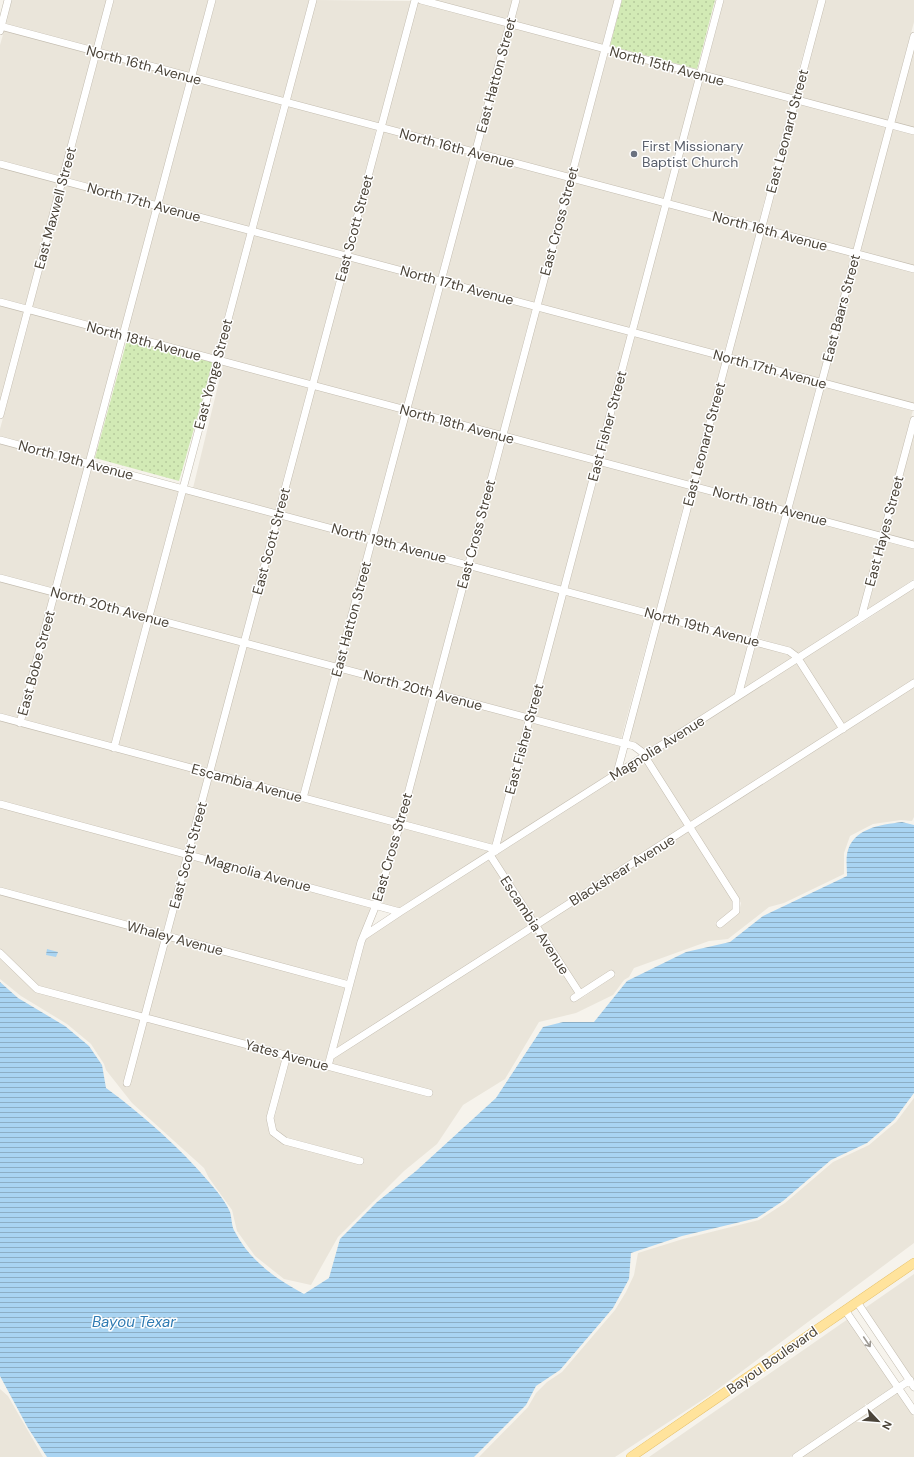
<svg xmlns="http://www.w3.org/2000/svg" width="914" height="1457" font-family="'DM Sans',sans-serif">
<defs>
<pattern id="grass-dots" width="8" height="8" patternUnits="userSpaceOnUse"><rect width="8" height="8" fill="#d2eab5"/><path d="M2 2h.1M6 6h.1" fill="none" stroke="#b6ca9c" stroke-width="1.8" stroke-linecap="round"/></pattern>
<pattern id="water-rules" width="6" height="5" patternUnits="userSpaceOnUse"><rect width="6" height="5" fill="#a9d4f2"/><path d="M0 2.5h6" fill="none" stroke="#8caec5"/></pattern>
</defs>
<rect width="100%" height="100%" fill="#f6f3ec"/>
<path fill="#eae5da" d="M12 0H107L94 48 6 25Z
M114 0H208L189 73 101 50Z
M216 0H309L283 98 196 75Z
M316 0 411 1 378 124 290 100Z
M433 0H512L507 20Z
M520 0H614L602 45 514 22Z
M724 0H818L792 95 705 72Z
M825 0H914V22L887 121 799 97Z
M418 2 505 26 473 149 385 125Z
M512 28 601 51 568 174 480 151Z
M4 31 92 54 60 177 0 161V45Z
M914 49V128L894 122Z
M608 53 696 76 664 200 575 176Z
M99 56 187 79 155 202 67 178Z
M703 78 791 101 758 225 670 201Z
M194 81 281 104 249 227 162 204Z
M798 103 886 127 853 250 765 227Z
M288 106 376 130 344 252 255 229Z
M893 129 914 134V266L860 252Z
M383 131 471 155 438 277 351 254Z
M478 157 567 180 534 303 445 279Z
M0 167 58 183 25 306 0 299Z
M574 182 662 205 629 328 541 305Z
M65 185 153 208 120 332 32 308Z
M669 207 757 231 724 353 636 330Z
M160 210 247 233 214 356 127 333Z
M764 233 852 256 819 378 731 355Z
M254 235 342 258 310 381 221 358Z
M858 258 914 272V404L826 380Z
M349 260 437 283 404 406 317 383Z
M444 285 532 309 500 432 411 408Z
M0 306 24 312 0 402Z
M539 310 628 334 596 457 507 434Z
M31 314 119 338 86 460 0 437V429Z
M635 336 723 359 690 482 603 459Z
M729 361 817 384 785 507 697 484Z
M223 365 308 387 275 510 193 488Z
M824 386 913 410 881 532 792 509Z
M315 389 402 412 369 535 282 512Z
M409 414 498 438 466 560 376 537Z
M914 434V541L887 534Z
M505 440 594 463 561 586 472 562Z
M0 444 85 466 52 589 0 575Z
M601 465 688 488 656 611 568 588Z
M92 468 178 491 146 614 59 591Z
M695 490 783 513 751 636 663 613Z
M185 492 274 516 241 639 152 615Z
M790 515 879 538 858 616 798 654 790 648 758 638Z
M281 518 368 541 335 664 248 641Z
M886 540 914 548V579L867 610Z
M375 543 464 566 432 689 342 666Z
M471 568 560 592 527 714 439 691Z
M0 582 51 595 18 719 0 714Z
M914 588V679L844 724 802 659 863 622Z
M566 594 654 617 621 739 534 716Z
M57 597 144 620 111 744 25 721Z
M661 619 749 642 735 694 646 751 640 746 628 741Z
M151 621 240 645 207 769 118 745Z
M756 644 788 654 793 657 744 689Z
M246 647 334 670 300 794 213 771Z
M797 663 838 728 691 822 649 757Z
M340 671 430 695 397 820 307 796Z
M914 687V817L912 821 901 820 873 824 850 836 844 853V874L784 903 769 907 728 939 709 941 634 968 629 977 624 980 613 995 576 1013 539 1022 505 1079 463 1105 437 1144 404 1171 338 1237 311 1285 284 1279 255 1256 237 1231 232 1210 209 1178 204 1168 132 1103 106 1070 104 1064 91 1044 67 1024 21 996 0 979V958L35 991 140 1020 123 1084 129 1087 147 1022 283 1057 267 1117V1124L270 1134 275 1139 284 1143 363 1165 364 1159 286 1137 276 1131 274 1119 290 1059 432 1097 433 1091 332 1064 334 1058 535 930 576 993 570 997 574 1002 585 996 616 975 612 970 581 990 540 926 690 831 733 901V909L731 912 715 923 720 928 736 916 739 912 741 903 695 828Z
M437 697 525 720 492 845 404 822Z
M0 721 205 775 185 850 0 801Z
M532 722 620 746 614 771 499 845Z
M644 761 685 826 537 921 495 856Z
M212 777 395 826 373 901 192 852Z
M0 807 183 857 163 932 0 888Z
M402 828 490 851 399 908 380 903Z
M190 858 371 907 357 943 346 981 170 934Z
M489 859 531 924 336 1049 366 939 370 935Z
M0 895 162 938 142 1014 39 986 0 949Z
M169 940 345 987 325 1062 148 1015Z
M914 1098V1243L710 1395 615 1457H479L528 1407 536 1393 547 1382 562 1372 615 1310 626 1292 634 1275 638 1253 683 1239 759 1220 785 1203 833 1162 869 1145 896 1122Z
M914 1274V1380L865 1308Z
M848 1319 894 1387 790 1457H649Z
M0 1389 8 1396 43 1457H0Z
M897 1393 914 1417V1457H802Z"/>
<path fill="url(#grass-dots)" d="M622 0H715L697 69 610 46Z
M127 340 213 362 179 481 95 458Z"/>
<path fill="url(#water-rules)" d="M902 822 914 825V1093L894 1120 867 1143 831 1160 783 1201 757 1218 682 1236 631 1253 629 1279 613 1308 560 1370 536 1386 526 1405 474 1457H47L28 1428 0 1376V982L18 998 65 1026 89 1046 102 1065 106 1088C143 1115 179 1147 209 1182 216 1190 226 1202 230 1212 232 1218 231 1226 235 1232 250 1261 276 1279 304 1294L329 1278 340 1239 377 1202 416 1171 496 1098 543 1027 563 1022H594L627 981 686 952 730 942 763 916 847 876C847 869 846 861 847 854 852 828 880 825 902 822Z
M47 949 58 952 56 957 46 955Z"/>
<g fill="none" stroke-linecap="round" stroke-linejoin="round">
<g stroke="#c2bbae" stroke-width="8">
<path id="minor" d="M421 0 914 131
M0 26 914 269
M0 31 8 0
M0 164 914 407
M0 302 914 545
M0 415 110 0
M0 440 789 651 797 657 843 729
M0 578 634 746 642 752 736 900V911L720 924
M861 618 914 420
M738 696 914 36
M0 717 495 849
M20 723 212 0
M114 748 313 0
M617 773 822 0
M303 798 516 0
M0 804 400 912 914 584
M496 851 495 849 720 0
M490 855 580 994
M0 891 349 985
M364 936 400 912
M0 953 37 989 429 1093
M574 998 611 974
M287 1055 270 1118 273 1132 285 1141 360 1161
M331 1056 914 683
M328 1066 361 942 376 905 400 824 618 0
M127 1083 415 0
M857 1302 914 1387
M845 1310 914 1411
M796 1457 910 1380"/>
</g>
<g stroke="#e6c16a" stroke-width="10">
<path id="major" d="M631 1457 914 1263"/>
</g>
<use href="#minor" stroke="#fff" stroke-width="7"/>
<use href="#major" stroke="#ffe39c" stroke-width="9"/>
</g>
<defs><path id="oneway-shaft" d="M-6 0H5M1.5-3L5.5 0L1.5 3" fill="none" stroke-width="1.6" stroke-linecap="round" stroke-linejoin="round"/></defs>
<use stroke="#9c9892" href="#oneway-shaft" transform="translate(867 1342) rotate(56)"/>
<circle fill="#6b7280" stroke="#fff" stroke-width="1.5" cx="634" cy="154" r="4"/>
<g text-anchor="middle" stroke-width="3" stroke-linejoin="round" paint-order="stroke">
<g font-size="14" fill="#4b4439" stroke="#fff">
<text transform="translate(144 65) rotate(15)" y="5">North 16th Avenue</text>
<text transform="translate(667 66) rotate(15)" y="5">North 15th Avenue</text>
<text transform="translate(496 75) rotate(-75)" y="5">East Hatton Street</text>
<text transform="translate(787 131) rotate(-75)" y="5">East Leonard Street</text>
<text transform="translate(457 148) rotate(15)" y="5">North 16th Avenue</text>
<text transform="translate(144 202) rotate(15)" y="5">North 17th Avenue</text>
<text transform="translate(55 208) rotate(-75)" y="5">East Maxwell Street</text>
<text transform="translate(559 221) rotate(-75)" y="5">East Cross Street</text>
<text transform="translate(354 228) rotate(-75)" y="5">East Scott Street</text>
<text transform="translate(770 231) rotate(15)" y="5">North 16th Avenue</text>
<text transform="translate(457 285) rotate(15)" y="5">North 17th Avenue</text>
<text transform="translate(841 308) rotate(-75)" y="5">East Baars Street</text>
<text transform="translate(144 341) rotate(15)" y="5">North 18th Avenue</text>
<text transform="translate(770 369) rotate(15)" y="5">North 17th Avenue</text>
<text transform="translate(213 374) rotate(-75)" y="5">East Yonge Street</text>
<text transform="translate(457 424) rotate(15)" y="5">North 18th Avenue</text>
<text transform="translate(607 426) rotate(-75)" y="5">East Fisher Street</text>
<text transform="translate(704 444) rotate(-75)" y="5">East Leonard Street</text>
<text transform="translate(76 460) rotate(15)" y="5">North 19th Avenue</text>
<text transform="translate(770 506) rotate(15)" y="5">North 18th Avenue</text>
<text transform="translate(884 531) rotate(-75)" y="5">East Hayes Street</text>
<text transform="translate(476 534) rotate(-75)" y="5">East Cross Street</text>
<text transform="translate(271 541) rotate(-75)" y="5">East Scott Street</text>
<text transform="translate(389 543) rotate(15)" y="5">North 19th Avenue</text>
<text transform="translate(110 607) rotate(15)" y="5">North 20th Avenue</text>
<text transform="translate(351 619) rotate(-75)" y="5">East Hatton Street</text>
<text transform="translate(702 627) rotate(15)" y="5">North 19th Avenue</text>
<text transform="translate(36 663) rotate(-75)" y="5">East Bobe Street</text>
<text transform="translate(423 690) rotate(15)" y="5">North 20th Avenue</text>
<text transform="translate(524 739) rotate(-75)" y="5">East Fisher Street</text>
<text transform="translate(657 748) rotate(-32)" y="5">Magnolia Avenue</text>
<text transform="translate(247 783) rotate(15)" y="5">Escambia Avenue</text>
<text transform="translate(392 847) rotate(-74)" y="5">East Cross Street</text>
<text transform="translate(188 855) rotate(-75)" y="5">East Scott Street</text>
<text transform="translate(622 870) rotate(-32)" y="5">Blackshear Avenue</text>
<text transform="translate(258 873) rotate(15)" y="5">Magnolia Avenue</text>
<text transform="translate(535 925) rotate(57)" y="5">Escambia Avenue</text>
<text transform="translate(175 938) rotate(15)" y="5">Whaley Avenue</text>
<text transform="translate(287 1055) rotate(15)" y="5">Yates Avenue</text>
<text transform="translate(772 1360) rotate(-35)" y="5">Bayou Boulevard</text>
</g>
<g font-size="14" fill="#5b616d" stroke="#fff" text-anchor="start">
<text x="642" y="151">First Missionary<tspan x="642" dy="16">Baptist Church</tspan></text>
</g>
<g font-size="15" font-style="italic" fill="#2e7ab2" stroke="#fff">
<text x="134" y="1327">Bayou Texar</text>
</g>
</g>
<g transform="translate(878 1421) rotate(116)" stroke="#ffffff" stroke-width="3" paint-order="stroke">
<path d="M0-3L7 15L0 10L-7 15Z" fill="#4b4439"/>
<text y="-6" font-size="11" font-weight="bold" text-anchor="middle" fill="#4b4439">N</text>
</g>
</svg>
